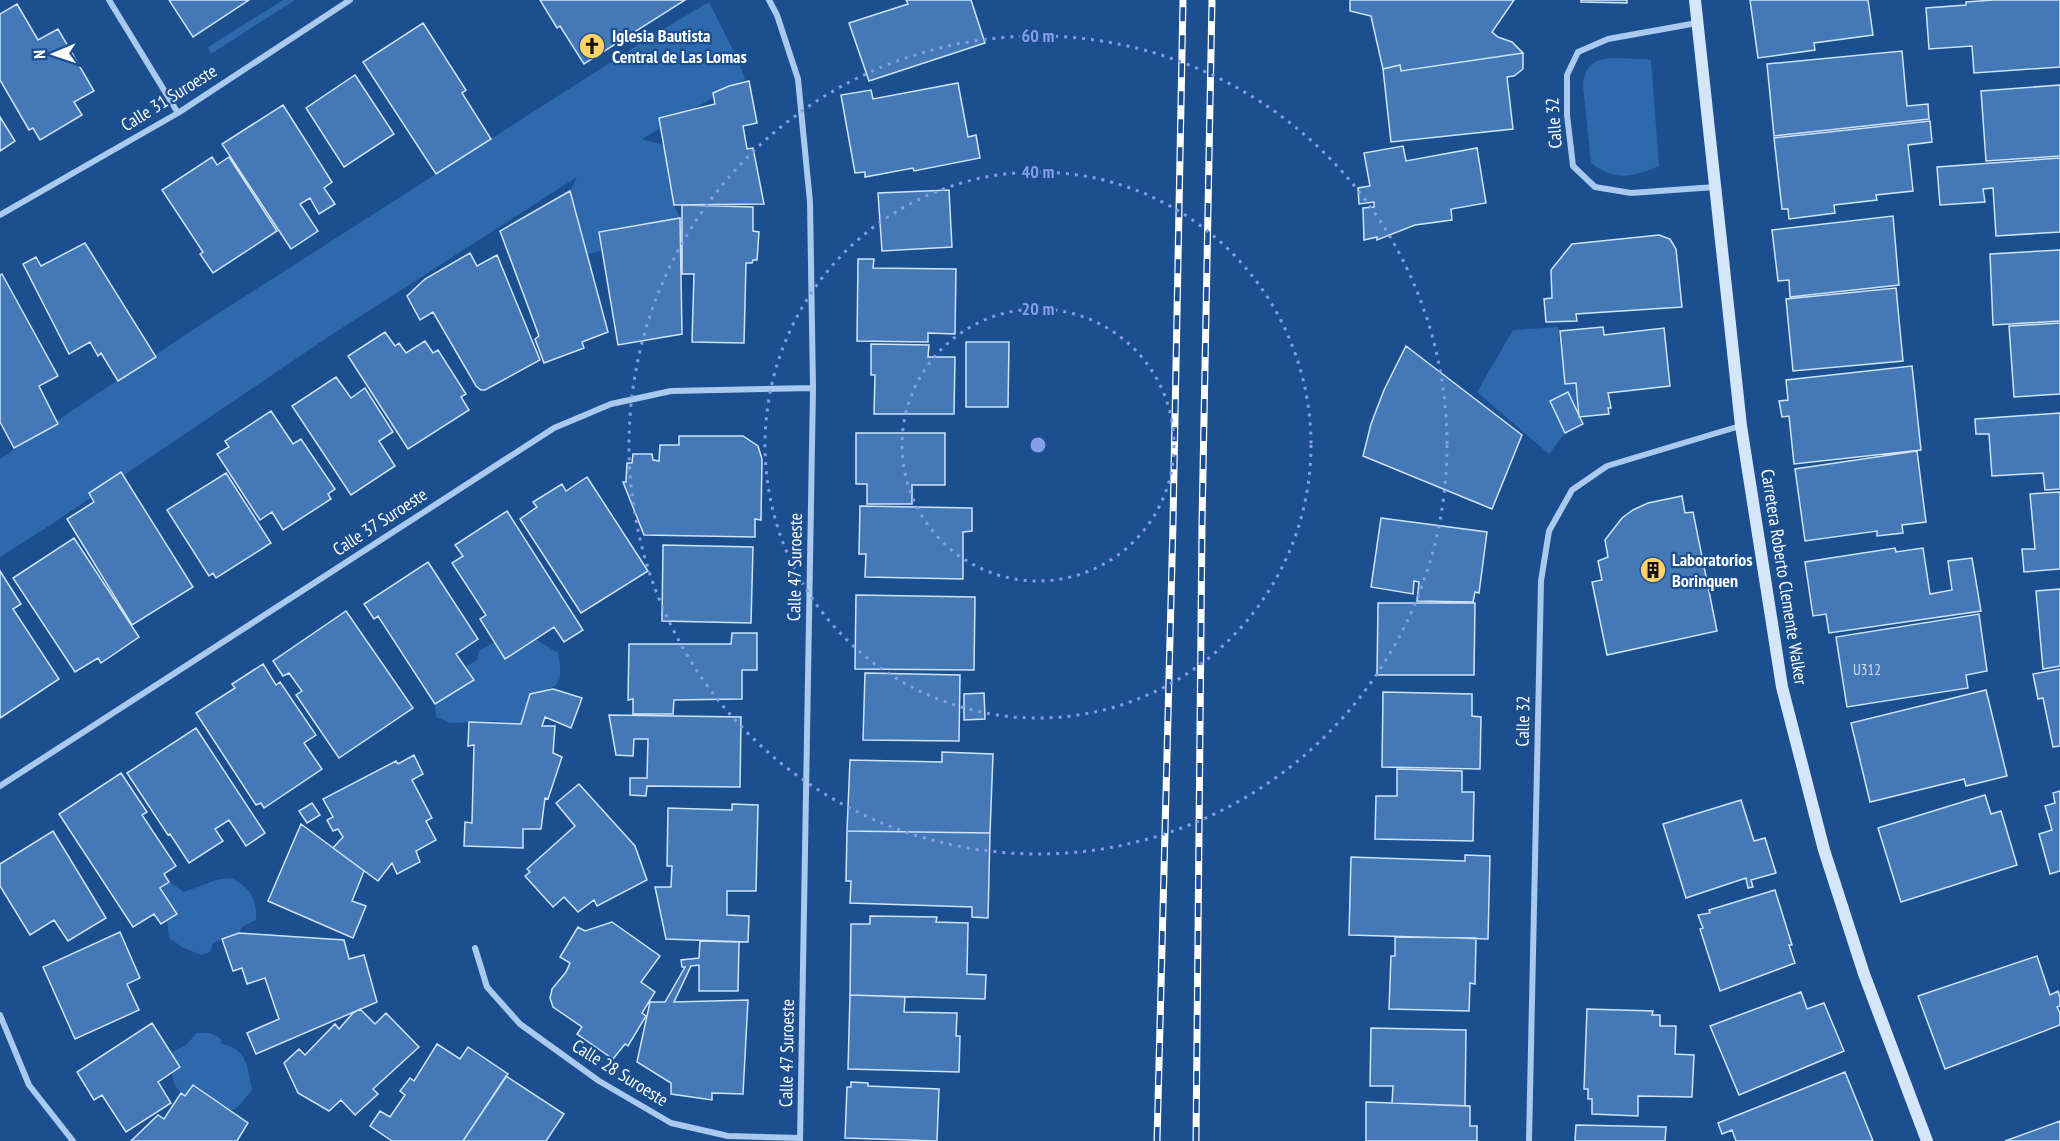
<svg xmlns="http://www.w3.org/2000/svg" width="2060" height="1141" font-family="'PT Sans Narrow',sans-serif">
<rect width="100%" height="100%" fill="#1b4f8f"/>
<path fill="#2e69ad" d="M283 0H295L211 54 208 47Z
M709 2 737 58 745 79 642 139 664 145 674 205 680 218 599 232 601 251 587 254 570 191 577 177 328 337 52 524 0 557V459L194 329 647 39Z
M1645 59 1651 60 1659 166C1633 177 1615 182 1591 163L1583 85C1586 50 1617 59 1645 59Z
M1558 327 1565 384 1576 383 1579 417 1568 392 1550 401 1565 433 1549 454 1477 392 1513 330Z
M535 639 558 653C564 685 560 687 530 694L521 724 495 721 450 723 436 717 435 704 473 680 465 667 477 660 479 651 494 642Z
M230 878C250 886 257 899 256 920L242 927 239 933 213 943 210 952 201 955 182 947 169 938 167 922 177 914 162 888 169 882 184 892 216 880Z
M197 1033H210L220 1038 222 1044C248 1049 247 1067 252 1090L237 1108 230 1111 194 1085 185 1096C170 1085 171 1069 171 1053L186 1045Z"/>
<path fill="#4478b7" stroke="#cfe3fa" stroke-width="1.5" d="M169 0H249L193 37Z
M540 0H685L584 64 560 26 557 28Z
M906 0H971L985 43 869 81 849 23 908 4Z
M1350 0H1514L1492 32 1498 37 1512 42 1523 53 1401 71 1400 65 1383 69 1371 16 1350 11Z
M1581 0H1627V3L1581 2Z
M1750 0H1868L1873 35 1814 43 1815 50 1758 58Z
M1993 0H2060V67L1974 73 1972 46 1929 49 1926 8 1966 5V2Z
M17 4 38 40 58 29 94 91 74 102 82 115 40 140 33 128 29 130 0 80V14Z
M423 23 466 90 462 93 491 139 436 174 363 62Z
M1902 51 1907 106 1928 104 1929 119 1774 136 1767 64Z
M1523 53V69L1514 76 1507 77 1513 129 1391 142 1383 69 1400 65 1401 71Z
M355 75 394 134 344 167 306 108Z
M749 81 757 123 743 126 747 149 753 148 764 204 674 205 659 118 715 104 713 93 729 86Z
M958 83 968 137 976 135 980 158 914 171 913 168 865 177V172L855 173 841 95 871 90 873 99Z
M2060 85V156L1986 161 1981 91Z
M283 105 332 182 324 188 335 204 319 214 310 198 300 204 318 231 291 249 222 144Z
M0 117 15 141 0 151Z
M1930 121 1932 142 1908 145 1913 191 1876 195 1877 200 1834 205 1835 213 1789 219 1788 209H1782L1774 138Z
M1403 146 1406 161 1477 148 1486 203 1451 209 1452 220 1415 225 1377 240V237L1364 240 1363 208 1374 207V202L1359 204 1358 188 1370 186 1364 153Z
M212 157 217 165 229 157 277 231 213 273 200 254 203 252 162 190Z
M2060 158V232L1996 236 1993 188 1983 189 1985 202 1940 205 1937 167Z
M949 190 952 247 882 251 878 193Z
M570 191 608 332 582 342 584 348 544 363 535 339 539 336 500 231Z
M682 205 753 207V231L759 232 757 260H753L752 263H746L744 343 692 342 694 274H682Z
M1893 216 1899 285 1790 297 1789 280 1778 281 1772 230Z
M680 218 682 334 618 345 599 232Z
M1659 235 1670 239 1676 249 1682 307 1576 314 1577 321 1546 322 1544 299 1552 298 1551 270 1572 244Z
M85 243 156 357 118 381 101 353 98 356 90 342 69 354 23 264 36 257 41 266Z
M2060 250V321L1993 325 1990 254Z
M470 253 477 266 497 255 540 360 485 390H481L476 386 433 312 420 320 407 296 425 279Z
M858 259H874L873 268 956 269 955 334 928 333V342L857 341Z
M2 274 58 376 39 386 58 424 14 448 0 422V275Z
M1896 288 1903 361 1793 371 1786 299Z
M2060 323V394L2014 397 2009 326Z
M1603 327 1604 335 1664 328 1670 386 1608 393 1611 408H1608L1609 414 1579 417 1576 383 1565 384 1560 331Z
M385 332 395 346 399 343 406 353 425 341 433 353 438 350 466 394 461 397 469 410 408 449 348 356Z
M966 342H1009L1008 407H966Z
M871 344 929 345 928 357H955L954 414H874L875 375H871Z
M1406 346 1522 435 1492 509 1363 456 1371 424 1384 390Z
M1912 366 1921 450 1794 464 1789 416 1782 417 1779 401 1788 400 1786 380Z
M336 377 351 398 365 388 393 432 379 441 395 466 351 495 292 406Z
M1568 392 1583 424 1565 433 1550 401Z
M271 411 293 444 301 439 335 489 328 494 331 499 283 530 272 512 260 520 217 454 229 447 225 441Z
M2060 413V489L2045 490 2043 473 1992 476 1989 434H1976L1975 419Z
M856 433H945V485H912V504H867V484H856Z
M679 436H743L758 446 762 459 761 520 755 519V537L644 535 623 482H626L627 463H632L633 454H652L653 460 659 461 660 445H679Z
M1917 451 1926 522 1902 525 1903 533 1877 536V531L1805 541 1795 469Z
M121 472 193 587 132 625 67 519 94 502 89 493Z
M226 473 271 543 216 578 213 573 209 576 167 510Z
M587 477 648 571 581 613 520 519 537 507 533 502 562 484 566 491Z
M2060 492V569L2024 572 2022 549H2035L2030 494Z
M1682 496 1685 513 1693 512 1717 631 1607 655 1592 582 1602 580 1598 561 1608 557 1605 540 1622 518 1633 510 1648 503Z
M860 506 972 508V531L963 532V579L865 577 866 554H859Z
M507 511 583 630 564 642 554 627 505 659 480 619 486 615 452 563 463 556 455 545Z
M1381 518 1487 532 1479 593 1475 592 1473 602 1417 601 1419 582 1414 581 1413 594 1371 587Z
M74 538 139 637 101 663 98 658 75 672 13 578Z
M663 545 753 547 751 623 662 621Z
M1895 548 1896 552 1923 548 1930 594 1952 590 1948 561 1972 558 1981 611 1829 633 1826 614 1813 616 1805 562Z
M428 562 478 639 456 654 474 680 435 704 378 616 374 619 364 604Z
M0 571 21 604 13 609 59 679 0 718Z
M2060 589V666L2043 669 2036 591Z
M856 595 975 597 974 670 855 669Z
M1378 603H1475L1474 675H1377Z
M346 611 413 708 339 758 296 695 302 691 289 673 283 676 273 661Z
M1979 614 1987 671 1966 675 1968 688 1847 707 1836 637Z
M732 633H757V670H742V699L674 700 673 714H633V699L628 700 629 644H731Z
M263 664 276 685 280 682 316 735 304 743 322 769 264 808 261 803 256 805 196 713 235 688 232 684Z
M2060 669V746L2053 747 2043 698 2038 699 2033 674Z
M865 673 960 675 959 741 863 740Z
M553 689 582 698 571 728 545 717 542 726H555L553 753 562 757 548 799 545 798 541 829H523V848L464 846 465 822 472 823 474 745 468 746 469 722 521 724 530 694Z
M1986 690 2007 776 1966 786 1964 779 1870 802 1851 723Z
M1383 692 1472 694V716L1481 717 1480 769 1382 767Z
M984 693 985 719 964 720V694Z
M609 715 741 717 740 787 647 786 646 796 630 795V778H647L648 739H634L633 756 616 755Z
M196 728 265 833 246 846 229 820 215 829 223 841 189 863 170 834 168 835 127 773Z
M942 752 993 754 990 833 847 831 850 760 942 762Z
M414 755 423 774 412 780 432 818 426 821 436 840 416 851 420 862 397 874 392 863 378 881 333 848 343 837 338 829 333 831 327 820 333 817 323 799 396 761 398 764Z
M1397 769 1462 771V792H1474L1473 841 1375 839 1376 796H1397Z
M121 773 147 812 142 815 176 866 164 874 169 882 160 888 177 914 161 924 154 914 133 927 59 814Z
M579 784 635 846 647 880 597 906 594 900 578 912 564 897 553 907 525 876 530 872 527 869 575 826 556 803Z
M2060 791V871L2050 874 2039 834 2052 830 2045 806 2055 803 2053 793Z
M1985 795 1991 814 2001 811 2017 865 1901 902 1878 828Z
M1741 800 1754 841 1765 838 1776 873 1751 880 1753 887 1748 888 1746 878 1686 898 1663 824Z
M312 803 320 815 307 823 299 811Z
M732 804 758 805 756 891H727V915L749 916 748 942 666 939 655 887H671L672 866H667L668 808 732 810Z
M301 824 364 871 352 901 366 906 353 938 268 901Z
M53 831 106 918 68 941 54 920 30 935 0 886V864Z
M847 831 990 833 988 918 972 917V907L850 903 851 881H846Z
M1465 855 1490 856 1488 939 1349 935 1351 857 1465 861Z
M1775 890 1792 945H1789L1795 963 1720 991 1700 929 1703 928 1698 915 1710 913 1709 910Z
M870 916 937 917 936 922 968 923 967 974 986 975 985 999 850 995 851 924H870Z
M612 922 660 956 641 982 655 992 642 1013 646 1016 628 1046 625 1044 613 1059 577 1034 582 1027 553 1007 550 998 552 989 566 972 570 963 560 957 578 927 585 931Z
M120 932 140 978 127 984 139 1010 75 1039 43 967Z
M239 933 344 940 349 959 364 955 377 1002 256 1054 247 1033 279 1019 265 978 247 984 242 968 233 971 222 939Z
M1395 937 1476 938 1475 984 1470 983 1469 1011 1389 1009 1391 956H1395Z
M700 941 739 942 738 991H699V965L691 966 674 1002 748 1000 743 1094 712 1093V1100L671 1094V1083L637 1062 650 1002H665L685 967H682L681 960 699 958Z
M2037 956 2050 995 2058 991 2060 998V1006L2057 1007 2060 1013V1025L1945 1069 1918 996Z
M1801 992 1807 1009 1824 1003 1844 1051 1739 1095 1710 1026Z
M850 995 905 997 904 1012 957 1013 956 1036H960L959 1072 848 1069Z
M360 1009 375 1024 386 1013 419 1047 373 1089 378 1094 355 1115 341 1100 329 1111 298 1093 284 1063 299 1049 305 1055 335 1024 339 1029 353 1013Z
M1587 1009 1653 1011 1652 1015H1660V1026H1676L1675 1054 1694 1055 1692 1097 1638 1096V1116L1592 1114V1099H1588V1089H1584Z
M152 1023 180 1067 158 1082 171 1103 126 1132 102 1095 94 1100 77 1072Z
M1371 1028 1466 1030 1465 1106 1392 1103 1393 1086H1370Z
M437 1044 460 1059 468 1047 508 1074 463 1141H392L370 1126 380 1111 390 1117 405 1095 400 1091 410 1078 414 1081Z
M1845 1072 1873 1141H1736L1732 1130 1722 1134 1718 1123Z
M506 1076 564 1114 546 1141H463Z
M851 1082 868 1083V1086L939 1089 937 1141 845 1138 847 1087H851Z
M193 1085 248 1123 237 1141H131L158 1115 164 1119 181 1093 185 1096Z
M1366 1102 1470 1106V1126H1477V1141H1366Z
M2060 1121V1141H2005Z
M1576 1125 1666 1127 1665 1141H1575Z"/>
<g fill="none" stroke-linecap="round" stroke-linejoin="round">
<path stroke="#a9c9ee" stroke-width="6" d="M109 0 178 113
M769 0 777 15 798 79 810 202 813 388 800 1141
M1697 23 1608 39 1578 52 1567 75V115L1573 166 1595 187 1631 193 1715 187
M0 215 178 113 350 0
M0 786 554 428 611 404 671 391 813 388
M475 948 487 987 520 1024 599 1081 671 1123 728 1136 800 1138
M0 1015 29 1085 73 1141
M1529 1141 1541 581 1549 531 1572 490 1607 466 1740 426"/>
<path stroke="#d6e6fa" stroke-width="12" d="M1695 0 1741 426 1782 687 1824 850 1864 974 1927 1141"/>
<g stroke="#fff" stroke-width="7">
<path id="rail" d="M1157 1141 1173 523 1183 0
M1196 1141 1202 524 1212 0"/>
</g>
<use href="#rail" stroke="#1b4f8f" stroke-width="4.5" stroke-dasharray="14" stroke-linecap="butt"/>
</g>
<g fill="none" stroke="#839eea" stroke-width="3" stroke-dasharray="3 6">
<circle cx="1038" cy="445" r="136"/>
<circle cx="1038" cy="445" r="273"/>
<circle cx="1038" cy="445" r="409"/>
</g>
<defs>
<g id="church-disc" transform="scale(1.35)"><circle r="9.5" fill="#ffd166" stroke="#1b4f8f"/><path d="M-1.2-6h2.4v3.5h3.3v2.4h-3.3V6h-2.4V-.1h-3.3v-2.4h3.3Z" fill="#111"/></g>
<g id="building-disc" transform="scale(1.35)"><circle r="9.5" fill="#ffd166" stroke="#1b4f8f"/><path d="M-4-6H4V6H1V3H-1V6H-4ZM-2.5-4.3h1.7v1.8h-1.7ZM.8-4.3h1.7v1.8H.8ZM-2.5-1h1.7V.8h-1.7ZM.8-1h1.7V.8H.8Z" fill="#111"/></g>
</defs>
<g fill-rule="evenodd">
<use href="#church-disc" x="592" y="46"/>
<use href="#building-disc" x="1653" y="570"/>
</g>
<g text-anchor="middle" stroke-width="4.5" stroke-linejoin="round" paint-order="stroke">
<g font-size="15" fill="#d0dded">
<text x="1867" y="675">U312</text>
</g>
<g font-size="18" font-weight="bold" fill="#fff" stroke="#1b4f8f" text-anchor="start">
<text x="612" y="42">Iglesia Bautista<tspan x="612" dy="21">Central de Las Lomas</tspan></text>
<text x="1672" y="566">Laboratorios<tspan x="1672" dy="21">Borinquen</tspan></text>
</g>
<g font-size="18" fill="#fff" stroke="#1b4f8f">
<text transform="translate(169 98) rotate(-32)" y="6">Calle 31 Suroeste</text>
<text transform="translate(1554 123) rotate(-94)" y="6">Calle 32</text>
<text transform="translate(380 522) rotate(-33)" y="6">Calle 37 Suroeste</text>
<text transform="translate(795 567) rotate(-89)" y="6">Calle 47 Suroeste</text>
<text transform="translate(1784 577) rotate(81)" y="6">Carretera Roberto Clemente Walker</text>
<text transform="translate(1523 721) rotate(-89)" y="6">Calle 32</text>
<text transform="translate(787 1053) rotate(-89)" y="6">Calle 47 Suroeste</text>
<text transform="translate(620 1073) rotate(32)" y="6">Calle 28 Suroeste</text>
</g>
</g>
<circle cx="1038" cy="445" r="9" fill="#839eea" stroke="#1b4f8f" stroke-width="3"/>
<g font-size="18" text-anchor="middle" font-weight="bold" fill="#839eea" stroke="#1b4f8f" stroke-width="4.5" stroke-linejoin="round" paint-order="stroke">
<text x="1038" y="42">60 m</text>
<text x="1038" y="178">40 m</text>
<text x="1038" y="315">20 m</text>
</g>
<g transform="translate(54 54) rotate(268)" stroke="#1b4f8f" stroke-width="4.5" paint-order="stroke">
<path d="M0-4.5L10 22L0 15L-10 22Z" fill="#ffffff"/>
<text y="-9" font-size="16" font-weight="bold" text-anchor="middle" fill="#ffffff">N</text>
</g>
</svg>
